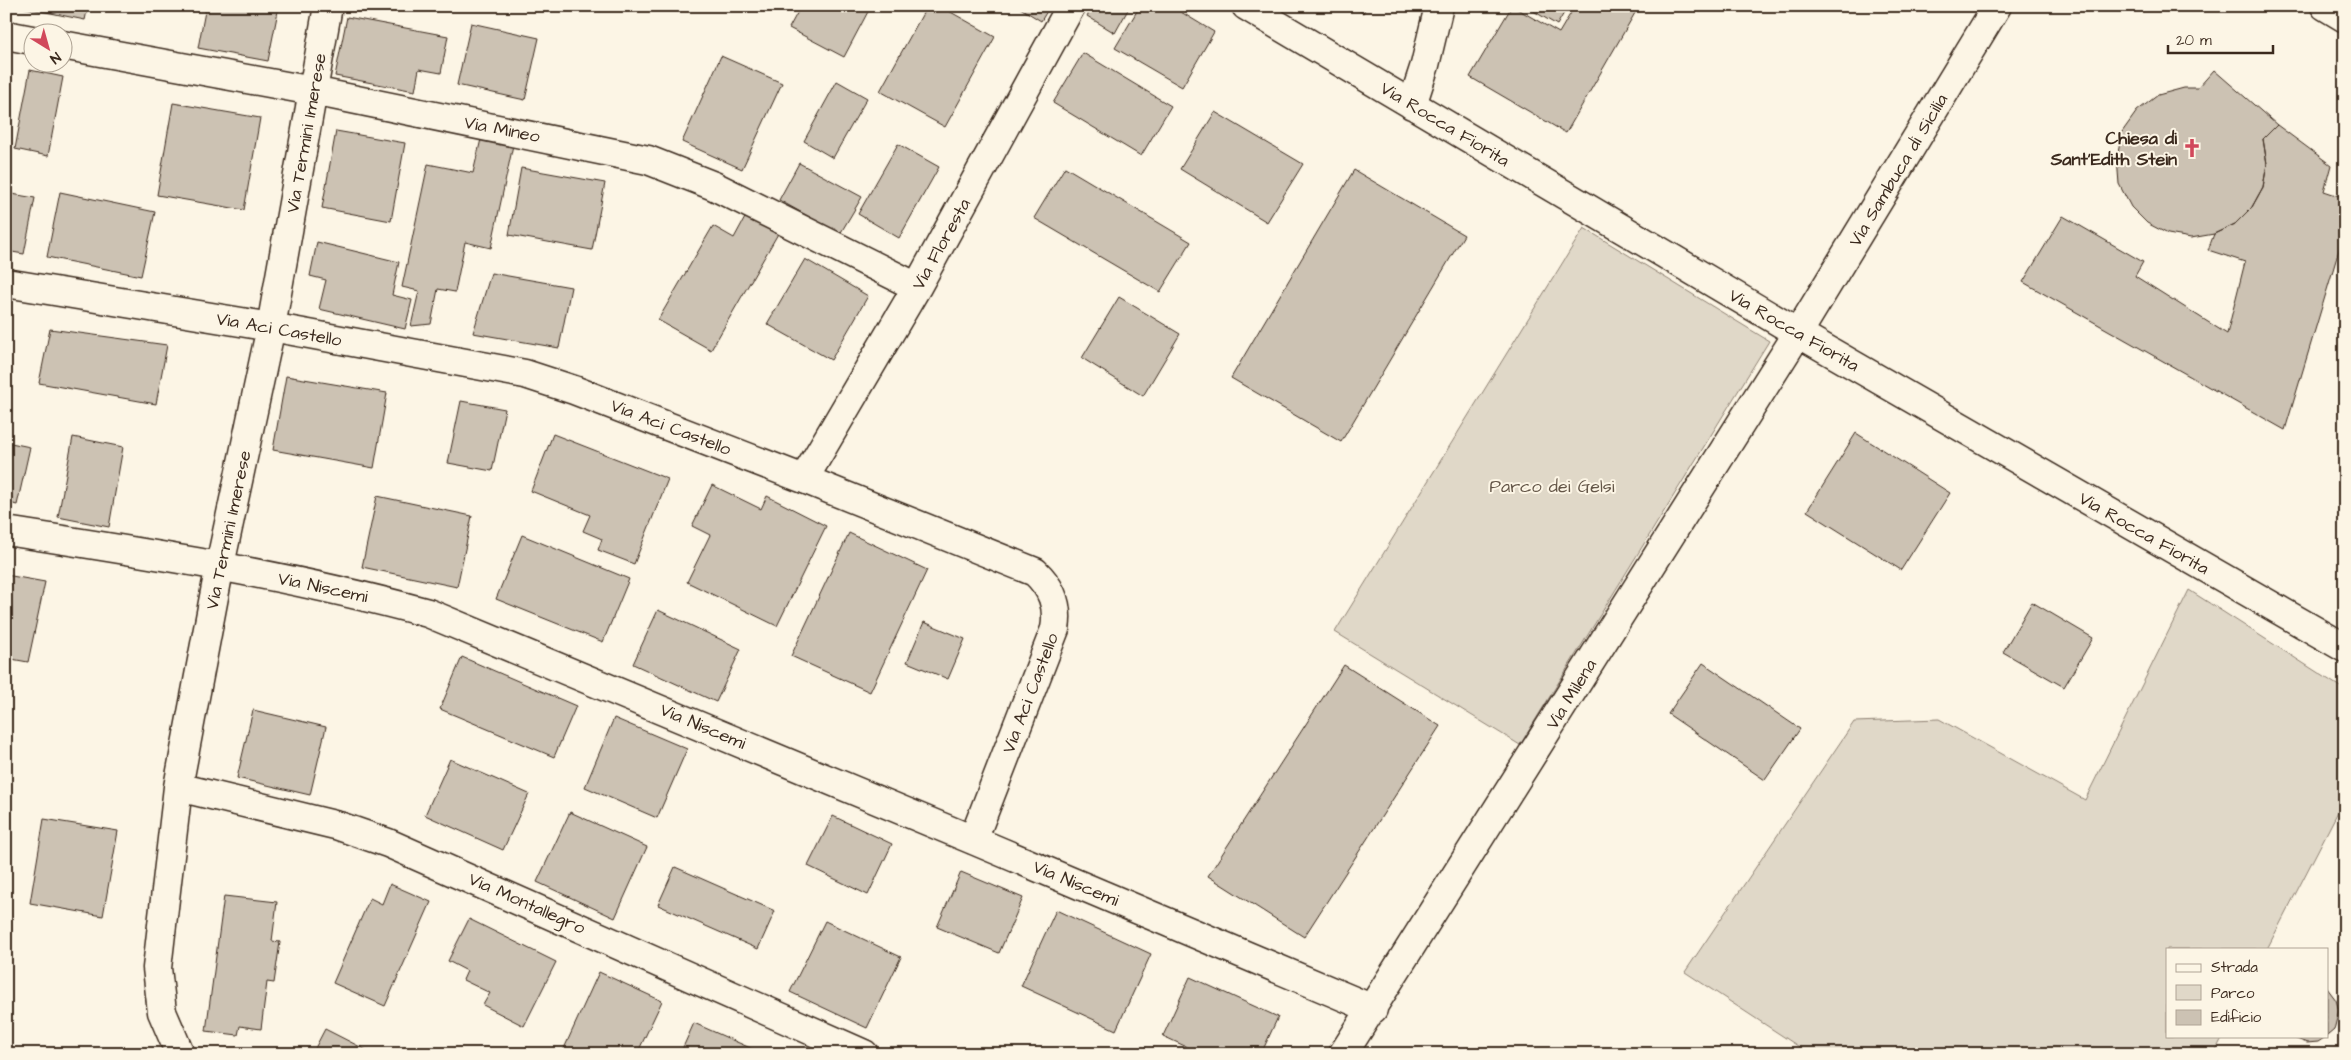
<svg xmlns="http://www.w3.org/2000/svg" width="2351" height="1060" font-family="'Architects Daughter',sans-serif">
<rect width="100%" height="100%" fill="#fcf5e5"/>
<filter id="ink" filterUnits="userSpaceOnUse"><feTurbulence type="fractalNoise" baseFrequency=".02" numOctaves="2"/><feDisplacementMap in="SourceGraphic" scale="10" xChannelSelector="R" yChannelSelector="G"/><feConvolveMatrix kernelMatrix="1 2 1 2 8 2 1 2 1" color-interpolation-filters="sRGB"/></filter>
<g filter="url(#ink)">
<path fill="#e0d8c8" stroke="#8e8173" d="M1584 228 1769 341 1520 745 1335 632Z
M2189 590 2345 690V798L2267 949H2167V1036H2223L2214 1054H1810L1685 972 1854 722 1939 719 2085 800Z"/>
<path fill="#ccc2b3" stroke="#3b2a1e" d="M16 6H88L85 20Z
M206 6H279L268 61 198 48Z
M801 6H871L844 57 789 28Z
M927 6H940L995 37 945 127 880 91Z
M1017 6H1050L1041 21Z
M1093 6H1130L1115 33 1087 16Z
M1140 6H1171L1214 32 1182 87 1115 48Z
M1351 6H1367L1363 13Z
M1512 6 1559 33 1575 6H1639L1566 133 1470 77Z
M1525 6H1568L1557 25Z
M347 17 448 36 441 73 419 69 415 91 335 76Z
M471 23 539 38 525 100 457 85Z
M1083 53 1171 106 1141 156 1053 103Z
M721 56 782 83 742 169 682 142Z
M30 70 63 77 48 156 15 149Z
M2214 70 2277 125 2263 139 2267 164 2263 187 2252 207 2235 224 2214 234 2191 238 2168 234 2147 223 2131 207 2119 184 2117 158 2122 132 2137 111 2158 95 2184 88H2198Z
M837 81 867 98 833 158 804 141Z
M173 103 260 118 244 210 157 195Z
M1215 112 1303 164 1267 222 1180 169Z
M2277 125 2331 165 2324 191 2345 198V230L2285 430 2023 282 2063 216 2143 262 2135 276 2227 334 2245 262 2208 250 2214 234 2235 224 2252 207 2263 187 2267 164 2263 139Z
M336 131 405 143 391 221 322 208Z
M481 139 513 145 491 248 465 242 455 292 438 289 431 324 411 326 419 291 402 287 428 164 473 173Z
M898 144 939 167 899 238 858 214Z
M799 163 862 197 840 234 779 200Z
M1065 167 1191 242 1160 292 1034 218Z
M521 168 605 183 592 250 509 235Z
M1354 170 1464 235 1341 442 1231 378Z
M60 192 155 212 141 276 47 257Z
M6 193 35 198 24 254 6 251Z
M747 214 779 232 711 350 658 320 713 226 734 238Z
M317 242 399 262 392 295 412 300 405 329 319 309 326 280 310 276Z
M805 259 868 296 831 360 767 324Z
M491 273 571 287 559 348 473 333Z
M1119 297 1180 334 1143 396 1082 358Z
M50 329 167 345 156 404 39 383Z
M286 376 387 393 374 468 273 450Z
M461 401 505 409 492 471 448 463Z
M1856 433 1950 493 1901 570 1807 511Z
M553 434 668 479 634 564 598 550 602 539 583 531 590 515 531 491Z
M73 437 123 447 109 527 58 517Z
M6 442 30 447 17 505 6 502Z
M712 485 761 509 767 496 826 526 777 626 687 582 710 535 692 526Z
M377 496 472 516 457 587 362 567Z
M849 533 927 570 870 692 791 656Z
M522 535 629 579 603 642 496 599Z
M6 575 45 582 28 662 6 658Z
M2032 602 2093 638 2064 687 2003 652Z
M658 610 741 649 716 702 633 664Z
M924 622 965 639 948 679 907 662Z
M462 657 576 706 554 757 440 709Z
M1703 663 1800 729 1765 780 1668 714Z
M1344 665 1440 726 1304 937 1208 876Z
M253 710 326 727 310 795 237 778Z
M614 718 687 749 657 818 585 787Z
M450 759 529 794 503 850 425 815Z
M570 812 647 847 615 918 537 882Z
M833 816 892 844 868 895 808 866Z
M44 819 118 831 103 916 30 903Z
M675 867 775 911 758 949 658 905Z
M961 872 1023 898 999 953 937 927Z
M390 884 431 902 385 1006 333 983 370 898 382 904Z
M224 896 277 902 272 941 280 942 274 983 267 982 261 1029 240 1026 238 1035 206 1031Z
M1056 910 1151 954 1116 1030 1021 986Z
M469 919 556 962 524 1026 483 1005 490 993 463 980 467 971 448 961Z
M825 921 901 957 867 1028 790 992Z
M599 972 662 1001 637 1054 562 1053Z
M1190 977 1278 1017 1261 1054H1202L1163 1036Z
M2327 988 2336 1000 2339 1010 2334 1030 2327 1036Z
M694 1023 757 1051 755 1054H680Z
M325 1029 374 1054H312Z
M2289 1036H2327L2318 1042 2307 1043Z"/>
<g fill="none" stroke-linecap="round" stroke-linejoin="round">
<g stroke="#3b2a1e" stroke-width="31">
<path id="minor" d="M1246 6 1798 333 2345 648
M2325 6 2345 18
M6 35 32 40
M62 45 313 91 648 160 714 186 917 287
M1412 105 1425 65 1439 6
M6 283 271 327 525 374 574 390 804 479 1035 572C1052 588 1059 606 1055 629L973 840
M804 479 917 287 1071 6
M6 531C148 553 289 575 428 613L973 840 1373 1009
M178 787 339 826 388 843 864 1054
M180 1054 162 1012 157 968 178 787 220 565 271 327 328 6
M1343 1054 1798 333 1997 6"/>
</g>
<use href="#minor" stroke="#fcf5e5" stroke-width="28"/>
</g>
</g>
<defs>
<g id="church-bare" transform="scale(1.5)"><path d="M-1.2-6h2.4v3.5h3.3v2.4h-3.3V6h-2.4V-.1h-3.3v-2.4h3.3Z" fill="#d1495b" stroke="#fcf5e5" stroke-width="2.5" paint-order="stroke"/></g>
</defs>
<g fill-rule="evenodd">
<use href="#church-bare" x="2192" y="148"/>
</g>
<g text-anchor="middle" stroke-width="4" stroke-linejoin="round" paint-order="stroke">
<g font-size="18" fill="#3b2a1e" stroke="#fcf5e5">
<text transform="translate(1445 124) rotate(31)" y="6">Via Rocca Fiorita</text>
<text transform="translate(502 129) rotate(11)" y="6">Via Mineo</text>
<text transform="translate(306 133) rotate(-80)" y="6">Via Termini Imerese</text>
<text transform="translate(1898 170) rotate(-59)" y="6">Via Sambuca di Sicilia</text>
<text transform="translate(941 244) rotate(-61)" y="6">Via Floresta</text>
<text transform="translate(279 329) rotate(10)" y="6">Via Aci Castello</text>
<text transform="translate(1794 330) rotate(30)" y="6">Via Rocca Fiorita</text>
<text transform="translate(671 427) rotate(21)" y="6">Via Aci Castello</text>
<text transform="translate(228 530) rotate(-78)" y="6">Via Termini Imerese</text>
<text transform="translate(2144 533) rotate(30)" y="6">Via Rocca Fiorita</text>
<text transform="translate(323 587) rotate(12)" y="6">Via Niscemi</text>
<text transform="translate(1030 693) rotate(-69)" y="6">Via Aci Castello</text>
<text transform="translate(1571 694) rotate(-58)" y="6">Via Milena</text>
<text transform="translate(703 726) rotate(23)" y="6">Via Niscemi</text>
<text transform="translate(1076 883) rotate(23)" y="6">Via Niscemi</text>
<text transform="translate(527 903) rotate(24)" y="6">Via Montallegro</text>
</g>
<g font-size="18" font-weight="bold" fill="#3b2a1e" stroke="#fcf5e5" text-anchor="end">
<text x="2177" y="144">Chiesa di<tspan x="2177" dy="21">Sant'Edith Stein</tspan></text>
</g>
<g font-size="18" fill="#645648" stroke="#fcf5e5">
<text x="1552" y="492">Parco dei Gelsi</text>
</g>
</g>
<rect width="2351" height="1060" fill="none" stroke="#fcf5e5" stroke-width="25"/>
<rect x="12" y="12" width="2326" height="1035" fill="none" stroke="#3b2a1e" stroke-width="2" filter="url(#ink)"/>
<rect x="2166" y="948" width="162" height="90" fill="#fcf5e5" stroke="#afa495"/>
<rect x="2176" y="964" width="25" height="8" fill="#fcf5e5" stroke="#afa495"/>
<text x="2211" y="972" font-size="15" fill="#3b2a1e">Strada</text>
<rect x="2176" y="985" width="25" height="15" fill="#e0d8c8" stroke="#afa495"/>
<text x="2211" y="998" font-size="15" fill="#3b2a1e">Parco</text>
<rect x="2176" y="1010" width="25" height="15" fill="#ccc2b3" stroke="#afa495"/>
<text x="2211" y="1022" font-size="15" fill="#3b2a1e">Edificio</text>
<g transform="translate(48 48) rotate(143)"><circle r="24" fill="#fcf5e5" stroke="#afa495"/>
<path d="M0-4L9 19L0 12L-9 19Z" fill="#d1495b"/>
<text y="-8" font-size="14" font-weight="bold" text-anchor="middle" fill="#3b2a1e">N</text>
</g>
<path d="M2168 45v8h105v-8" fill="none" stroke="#3b2a1e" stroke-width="2.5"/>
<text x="2176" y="45" font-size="15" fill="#3b2a1e" stroke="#fcf5e5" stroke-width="4" paint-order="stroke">20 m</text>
</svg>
